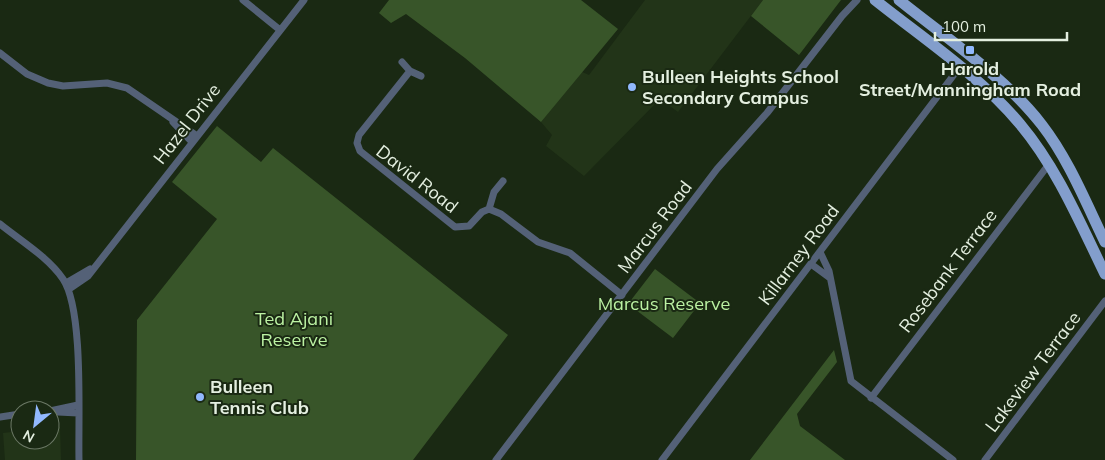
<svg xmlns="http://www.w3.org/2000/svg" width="1105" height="460" font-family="Mulish,sans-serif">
<rect width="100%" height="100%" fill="#1a2913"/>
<path fill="#223418" d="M645 0H763L678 112 660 99 584 176 546 146 552 135 541 122 580 71 589 75Z
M60 427 61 460H5L3 433 20 431V440H50V428Z"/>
<path fill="#385529" d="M389 0H581L618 29 541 122 465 58 406 14 391 23 379 13Z
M763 0H841L799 55 751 16Z
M217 126 261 162 273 148 508 335 413 460H136L137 320 217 219 172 182Z
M655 269 700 303 673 338 628 304Z
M834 350 837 362 797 414 800 426 845 460H750Z"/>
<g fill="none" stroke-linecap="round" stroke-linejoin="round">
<path stroke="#546177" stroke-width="7" d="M243 0 280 30
M0 53 27 74 48 83 63 86 107 83 127 88 197 136
M402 62 410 71 421 76
M410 71 359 135 357 143 360 151 455 227 469 226 482 212 489 209
M173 122 192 142
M503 181 494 192 489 209 501 214 538 242 570 253 622 295
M0 224C21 241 48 257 63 279 84 310 78 419 79 460
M820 252 829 271 851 381 953 460
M811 264 830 278
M66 283 90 269
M69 289 88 276 304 0
M871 398 1049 164
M50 411 78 405
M58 412 78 413
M0 417 20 414
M496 460 717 169 767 113 842 16 857 0
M662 460 959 68
M985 460 1105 301"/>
<path stroke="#839ecc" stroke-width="11" d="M875 0C924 39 980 76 1020 124 1057 168 1080 223 1105 274
M899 0C945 37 1006 78 1042 125 1069 160 1086 203 1105 242"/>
</g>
<g fill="#91b8fd" stroke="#1a2913" stroke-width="2">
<rect x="965" y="45" width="10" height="10" rx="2.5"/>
<circle cx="632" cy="87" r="5"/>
<circle cx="200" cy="397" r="5"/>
</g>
<g text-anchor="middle" stroke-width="4" stroke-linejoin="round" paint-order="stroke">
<g font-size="18" font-weight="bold" fill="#e4efe0" stroke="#1a2913" text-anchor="start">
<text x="970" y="75" text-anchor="middle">Harold<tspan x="970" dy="21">Street/Manningham Road</tspan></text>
<text x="642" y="83">Bulleen Heights School<tspan x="642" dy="21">Secondary Campus</tspan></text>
<text x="210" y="393">Bulleen<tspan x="210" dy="21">Tennis Club</tspan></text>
</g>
<g font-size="18" fill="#e4efe0" stroke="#1a2913">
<text transform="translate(187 124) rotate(-52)" y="6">Hazel Drive</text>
<text transform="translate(417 179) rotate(38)" y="6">David Road</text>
<text transform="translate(655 227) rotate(-53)" y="6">Marcus Road</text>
<text transform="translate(799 255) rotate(-53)" y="6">Killarney Road</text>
<text transform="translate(948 271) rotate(-53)" y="6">Rosebank Terrace</text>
<text transform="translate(1033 372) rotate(-53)" y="6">Lakeview Terrace</text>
</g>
<g font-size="18" fill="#bcf2a3" stroke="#1a2913">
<text x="664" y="310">Marcus Reserve</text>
<text x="294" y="325">Ted Ajani<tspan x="294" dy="21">Reserve</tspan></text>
</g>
</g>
<g transform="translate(35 425) rotate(209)"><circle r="24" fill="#1a2913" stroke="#6b7865"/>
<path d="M0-4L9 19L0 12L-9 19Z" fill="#91b8fd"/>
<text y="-8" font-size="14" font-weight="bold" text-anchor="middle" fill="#e4efe0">N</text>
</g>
<path d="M935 32v8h132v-8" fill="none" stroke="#e4efe0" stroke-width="2.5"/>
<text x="942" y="32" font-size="15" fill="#e4efe0" stroke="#1a2913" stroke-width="4" paint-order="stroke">100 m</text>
</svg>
